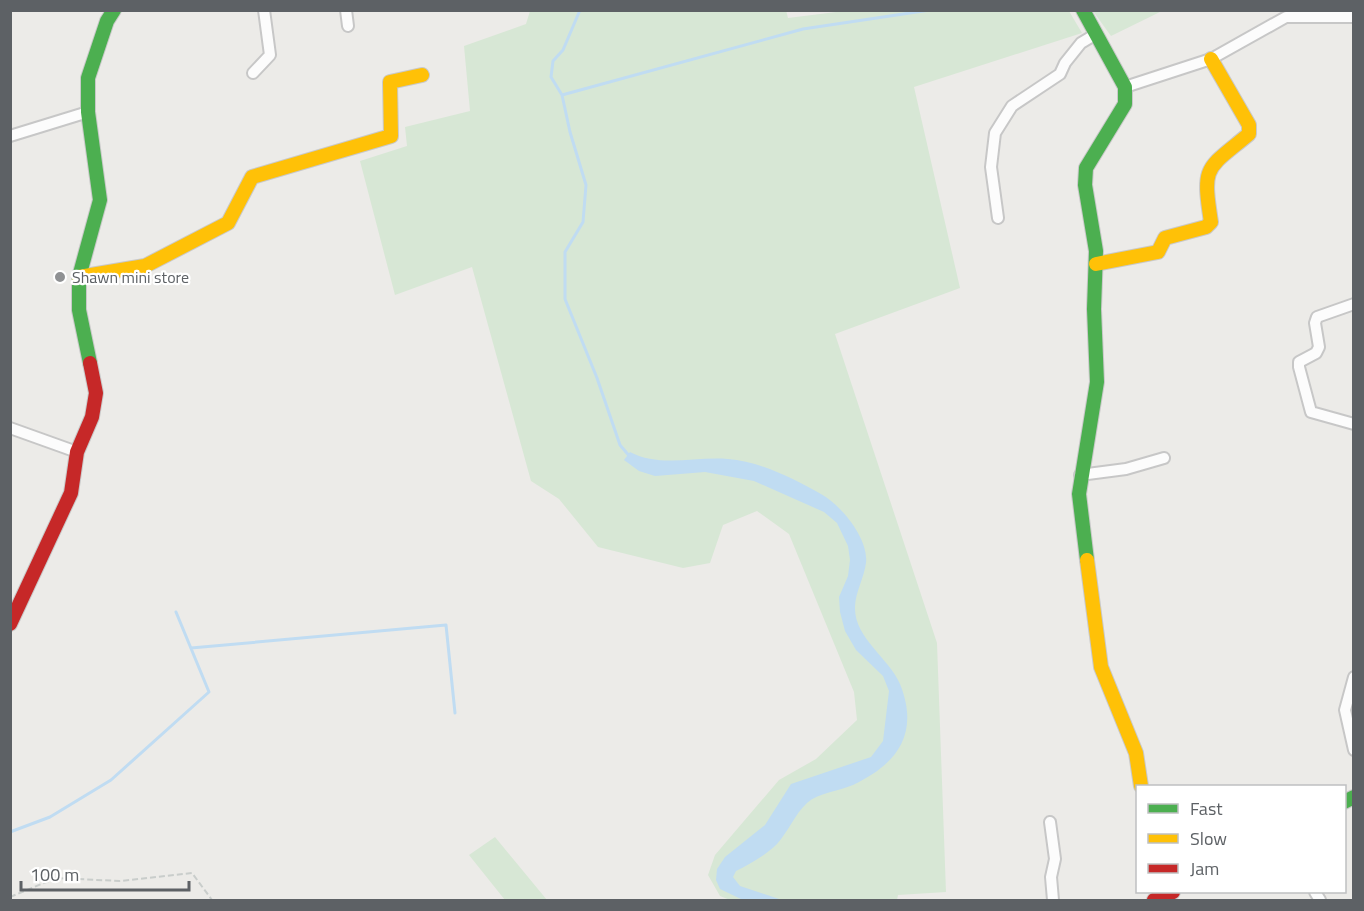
<svg xmlns="http://www.w3.org/2000/svg" width="1364" height="911" font-family="'Titillium Web',sans-serif">
<rect width="100%" height="100%" fill="#ecebe8"/>
<path fill="#d7e7d5" d="M786 10 788 18 852 10 1069 11 1082 33 914 87 960 288 835 334 937 643 946 892 898 895 897 900H730L720 896 708 875 715 855 779 780 816 759 857 720 854 692 789 534 757 511 723 525 710 563 683 568 598 547 559 499 531 481 472 267 395 295 360 161 407 146 405 127 470 111 464 46 526 24 530 11Z
M1093 11H1162L1111 36Z
M495 837 547 900H505L469 855Z"/>
<path fill="#c0dcf2" d="M630 452C660 468 696 456 728 459 759 461 794 479 821 494 841 505 869 539 866 563 864 578 855 593 855 607 854 638 889 658 900 684 920 734 897 764 853 785 839 791 818 793 807 803 795 814 788 832 777 844 766 855 750 864 736 871L733 877 740 886 782 900H743L720 889 716 880 717 869 725 857 765 825 791 784 871 757 883 741 889 691 883 676 856 650 845 631 840 612 839 597 848 576 850 560 848 546 837 523 824 512 754 481 705 472 655 476 639 471 624 460Z"/>
<g fill="none" stroke-linecap="round" stroke-linejoin="round">
<path stroke="#c0dcf2" stroke-width="3" d="M580 10 563 50 553 61 551 77 562 95 570 132 586 185 583 222 565 252V299L597 378 620 445 631 458
M562 95 803 29 930 10
M191 648 446 625 455 713
M10 832 50 817 111 780 209 692 176 612"/>
<g stroke="#c7c7c7" stroke-width="14">
<path id="street" d="M346 10 348 26
M253 73 270 55 264 10
M1125 87 1211 59 1286 17H1354
M10 136 88 112
M998 218 991 167 995 133 1012 106 1060 74 1065 63 1081 43 1096 34
M1354 304 1317 317 1315 323 1319 347 1316 353 1299 362V367L1311 412 1354 424
M10 428 77 452
M1080 475 1126 469 1164 458
M1354 677 1345 710 1354 750
M1050 822 1055 859 1051 877 1053 900
M1315 892 1320 900"/>
</g>
<g stroke="#c9c9c9" stroke-width="16">
<path id="fast" d="M1083 10 1125 87V104L1086 168 1085 185 1096 251 1094 309 1097 382 1079 494 1087 560
M90 363 79 310V277L100 200 88 112V78L107 21 114 10
M1344 802 1354 797"/>
</g>
<g stroke="#c9c9c9" stroke-width="16">
<path id="slow" d="M1096 264 1158 252 1165 238 1206 227 1211 222C1202 164 1206 170 1249 134V125L1211 59
M79 277 145 266 228 223 252 177 391 136 390 82 422 75
M1087 560 1101 667 1136 753 1141 786"/>
</g>
<g stroke="#c9c9c9" stroke-width="16">
<path id="jam" d="M10 624 71 493 77 452 92 417 96 393 90 363
M1154 900 1173 892"/>
</g>
<path stroke="#c9cdcb" stroke-width="2" stroke-dasharray="6 3" stroke-linecap="butt" d="M10 897 56 878 120 881 192 873 212 900"/>
<use href="#street" stroke="#fcfcfc" stroke-width="10"/>
<use href="#fast" stroke="#4caf50" stroke-width="14"/>
<use href="#slow" stroke="#ffc107" stroke-width="14"/>
<use href="#jam" stroke="#c62828" stroke-width="14"/>
</g>
<circle fill="#8f9193" stroke="#fff" stroke-width="2" cx="60" cy="277" r="6"/>
<g text-anchor="middle" stroke-width="4.5" stroke-linejoin="round" paint-order="stroke">
<g font-size="16" fill="#5d6165" stroke="#fff" text-anchor="start">
<text x="72" y="283">Shawn mini store</text>
</g>
</g>
<rect width="1364" height="911" fill="none" stroke="#5d6165" stroke-width="24"/>
<rect x="1136" y="785" width="210" height="108" fill="#ffffff" stroke="#bec0c1" stroke-width="1.5"/>
<rect x="1148" y="804" width="30" height="9" fill="#4caf50" stroke="#bec0c1" stroke-width="1.5"/>
<text x="1190" y="815" font-size="18" fill="#5d6165">Fast</text>
<rect x="1148" y="834" width="30" height="9" fill="#ffc107" stroke="#bec0c1" stroke-width="1.5"/>
<text x="1190" y="845" font-size="18" fill="#5d6165">Slow</text>
<rect x="1148" y="864" width="30" height="9" fill="#c62828" stroke="#bec0c1" stroke-width="1.5"/>
<text x="1190" y="875" font-size="18" fill="#5d6165">Jam</text>
<path d="M21 881v9h168v-9" fill="none" stroke="#5d6165" stroke-width="3"/>
<text x="30" y="881" font-size="18" fill="#5d6165" stroke="#ffffff" stroke-width="4.5" paint-order="stroke">100 m</text>
</svg>
